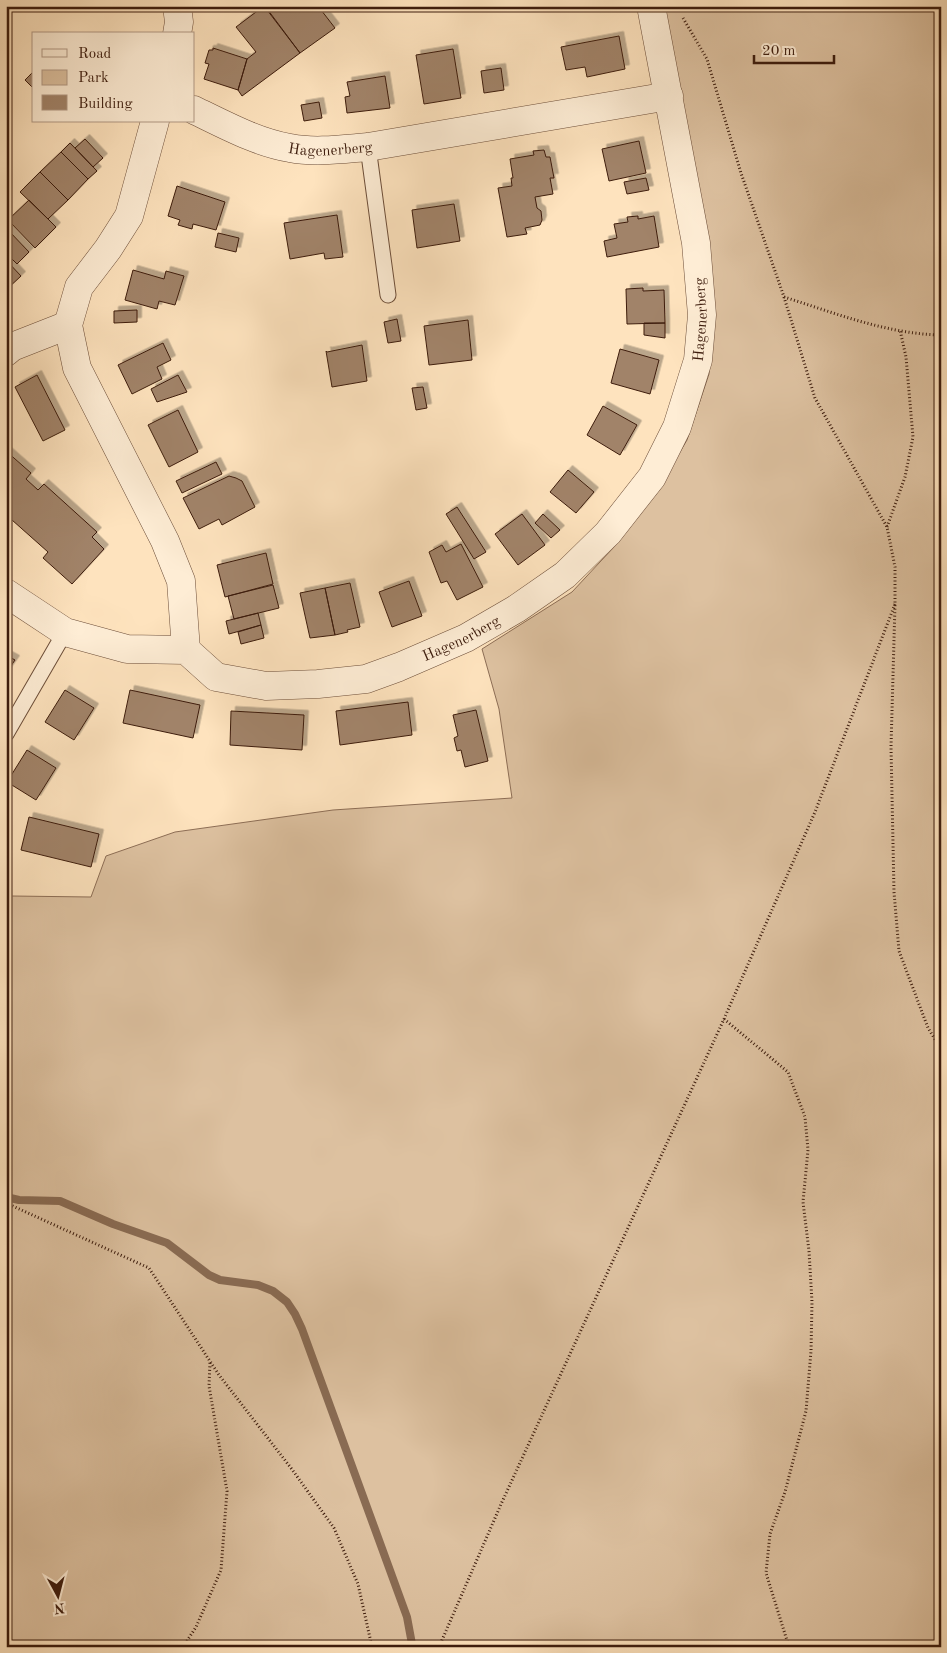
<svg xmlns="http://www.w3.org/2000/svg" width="947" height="1653" font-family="'Old Standard TT',serif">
<defs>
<filter id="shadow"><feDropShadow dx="4.5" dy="-4.5" stdDeviation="0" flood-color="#0004"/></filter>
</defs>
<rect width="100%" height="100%" fill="#fee3be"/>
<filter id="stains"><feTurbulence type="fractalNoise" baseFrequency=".004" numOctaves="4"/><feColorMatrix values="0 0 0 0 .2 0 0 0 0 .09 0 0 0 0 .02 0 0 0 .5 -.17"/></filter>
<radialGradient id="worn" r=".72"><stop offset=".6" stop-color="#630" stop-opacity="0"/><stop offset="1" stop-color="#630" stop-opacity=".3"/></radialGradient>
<path fill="#ddc1a0" stroke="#8d6e56" d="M661 6H941V1647H6V907L12 896 91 897 106 856 175 832 333 810 512 798 499 709 482 649 572 592 614 547 658 489 687 440 709 374 712 320Z"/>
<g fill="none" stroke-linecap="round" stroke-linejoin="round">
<path stroke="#896b53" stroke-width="8" d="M6 1197 19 1200 60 1201 113 1224 167 1243 209 1275 220 1280 258 1285 273 1291 287 1302 295 1314 302 1329 407 1617 412 1644 411 1647"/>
</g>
<path fill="#a18369" stroke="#3d1c0d" filter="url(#shadow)" d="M264 6 300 53 242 96 238 90 247 59 256 52 236 27Z
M265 6H318L335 28 300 53Z
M619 36 625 69 587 77 585 67 566 70 561 47Z
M213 48 247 59 238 90 204 79 209 64 205 63 209 50H213Z
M453 49 461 98 424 104 416 55Z
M501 68 504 90 484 93 481 71Z
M34 71V89L25 80Z
M385 76 390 108 347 113 345 97 350 96 347 82Z
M319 102 322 118 304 121 301 105Z
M85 139 103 158 93 167 75 148Z
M639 141 646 173 609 181 602 149Z
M70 143 97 171 88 179 61 152Z
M544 150 546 157H550L554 178H550L553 194 535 197 537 208 541 211 542 220 540 225 525 228 527 234 507 237 498 188 512 186 511 178H513L510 159 534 155 533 151Z
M61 152 88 179 68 200 40 172Z
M40 172 68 200 48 219 20 192Z
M646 178 649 190 627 194 624 182Z
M177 186 225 202 216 230 193 224 192 229 178 225 180 220 168 216Z
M29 200 56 227 35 248 8 220Z
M454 204 460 241 417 248 412 210Z
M337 215 343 257 325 259 324 253 290 259 284 223Z
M638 216V219L654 216 659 247 607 257 604 241 617 238 614 224 628 222 627 217Z
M8 230 29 252 17 264 6 253V231Z
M218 233 239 238 236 252 215 247Z
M6 260 21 276 6 290Z
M133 270 164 279 166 271 184 276 175 305 159 301 157 309 125 300Z
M643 288V291L664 290 665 323 627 324 626 289Z
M137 310V322L114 323V311Z
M397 319 401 341 388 343 384 322Z
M468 320 472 360 429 365 424 326Z
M644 323H665V338L644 335Z
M163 343 171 360 157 367 162 379 132 394 118 365Z
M362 345 367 381 332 387 326 351 327 352Z
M620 349 659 360 650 394 611 383Z
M37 375 65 430 43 441 15 387Z
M178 375 187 392 157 402 151 389Z
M423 387 427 408 416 410 412 388Z
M603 406 637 425 620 455 587 435Z
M178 410 198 452 169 467 148 425Z
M6 451 31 473 26 479 38 490 44 484 97 532 92 537 104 549 72 584 43 558 48 552 12 520 6 526Z
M216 462 222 474 182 493 176 481Z
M568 470 594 492 576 513 550 492Z
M229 476 236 478 242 481 255 507 222 525 219 519 199 529 183 498Z
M457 507 486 552 474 559 446 514Z
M522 514 545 545 518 565 495 534Z
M543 514 560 530 551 538 535 523Z
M461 544 483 587 457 600 447 581 441 583 429 552 442 545 446 552Z
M266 553 273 584 225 597 217 565Z
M409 581 422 616 392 627 379 592Z
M350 583 360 627 347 630 348 632 335 635 325 588Z
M273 585 279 608 234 619 228 596Z
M325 588 335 635 310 638 300 593Z
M258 613 261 625 229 634 226 621Z
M261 625 264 638 241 644 238 632Z
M6 655 15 660 6 673Z
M65 690 94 708 74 740 45 722Z
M130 690 200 705 193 738 123 723Z
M408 702 412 735 340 745 336 711Z
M476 710 488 761 465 767 461 750 457 751 454 738 458 736 453 715Z
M231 711 304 715 302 750 230 745Z
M27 750 56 768 36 800 7 782Z
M29 817 99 834 91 867 21 850Z"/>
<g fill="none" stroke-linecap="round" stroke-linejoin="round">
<g stroke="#6d4e39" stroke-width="17">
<path id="lane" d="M368 147 388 295
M6 734 65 632"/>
</g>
<g stroke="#6d4e39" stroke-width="29">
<g id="street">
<path d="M177 6 179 22 177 34"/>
<path id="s1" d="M194 110C225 125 256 142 290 148 315 153 343 149 368 147L669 96"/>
<path d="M155 121 129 216 108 249 79 287 68 325 77 368 165 541 181 581 186 650"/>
<path d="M6 352 12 347 68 325"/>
<path id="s2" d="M6 593 65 632 127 649 186 650 216 677 266 686 318 684 366 679 399 667 466 638 516 609 565 575 608 533 652 477 677 427 698 360 702 315 696 243 651 6"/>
</g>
</g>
<path stroke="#3d1c0d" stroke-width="3" stroke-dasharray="1 2.5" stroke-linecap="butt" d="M683 18 707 59 741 173 784 297 815 398 887 527 895 567V604L891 747 894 892 899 951 928 1028 941 1049
M784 297C835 313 887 334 941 335
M887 527 905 477 913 437 906 357 900 330
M724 1019 788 1072 805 1117 808 1150 803 1202 809 1251 812 1302 811 1351 806 1411 785 1492 770 1534 766 1573 789 1647
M6 1203 149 1268 219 1375 291 1468 334 1528 358 1584 372 1647
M183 1647 196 1627 221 1570 227 1491 209 1386 210 1361
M439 1647 502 1502 724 1019 815 812 895 604"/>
<use href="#lane" stroke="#feedd5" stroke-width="15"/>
<use href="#street" stroke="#feedd5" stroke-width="28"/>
</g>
<g text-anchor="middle" stroke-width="4" stroke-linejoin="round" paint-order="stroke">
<g font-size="15" fill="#3d1c0d" stroke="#feedd5">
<text dy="5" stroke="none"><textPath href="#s1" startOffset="144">Hagenerberg</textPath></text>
<text dy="5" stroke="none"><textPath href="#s2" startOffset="909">Hagenerberg</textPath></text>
<text dy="5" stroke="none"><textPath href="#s2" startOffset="489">Hagenerberg</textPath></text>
</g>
</g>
<rect width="947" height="1653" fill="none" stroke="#fee3be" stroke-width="25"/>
<rect x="8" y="8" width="932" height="1638" fill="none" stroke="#3d1c0d" stroke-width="2.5"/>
<rect x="12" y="12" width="922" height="1628" fill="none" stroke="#3d1c0d"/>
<rect x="32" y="32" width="162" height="90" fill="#feedd5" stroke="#b19985"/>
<rect x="42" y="49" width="25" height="8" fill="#feedd5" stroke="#b19985"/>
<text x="78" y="58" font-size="15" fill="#3d1c0d">Road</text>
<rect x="42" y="70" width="25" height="15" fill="#ddc1a0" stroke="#b19985"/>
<text x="78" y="82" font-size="15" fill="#3d1c0d">Park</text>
<rect x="42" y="95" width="25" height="15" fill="#a18369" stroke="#b19985"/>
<text x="78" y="108" font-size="15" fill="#3d1c0d">Building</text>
<g transform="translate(58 1596) rotate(173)" stroke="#feedd5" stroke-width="4" paint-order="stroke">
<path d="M0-4L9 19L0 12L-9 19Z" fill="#3d1c0d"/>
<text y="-8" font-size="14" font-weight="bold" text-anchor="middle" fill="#3d1c0d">N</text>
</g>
<path d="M754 55v8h80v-8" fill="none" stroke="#3d1c0d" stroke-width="2.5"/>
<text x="762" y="55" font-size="15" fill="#3d1c0d" stroke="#feedd5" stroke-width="4" paint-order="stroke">20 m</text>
<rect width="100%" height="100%" filter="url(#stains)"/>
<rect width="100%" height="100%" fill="url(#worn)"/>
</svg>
